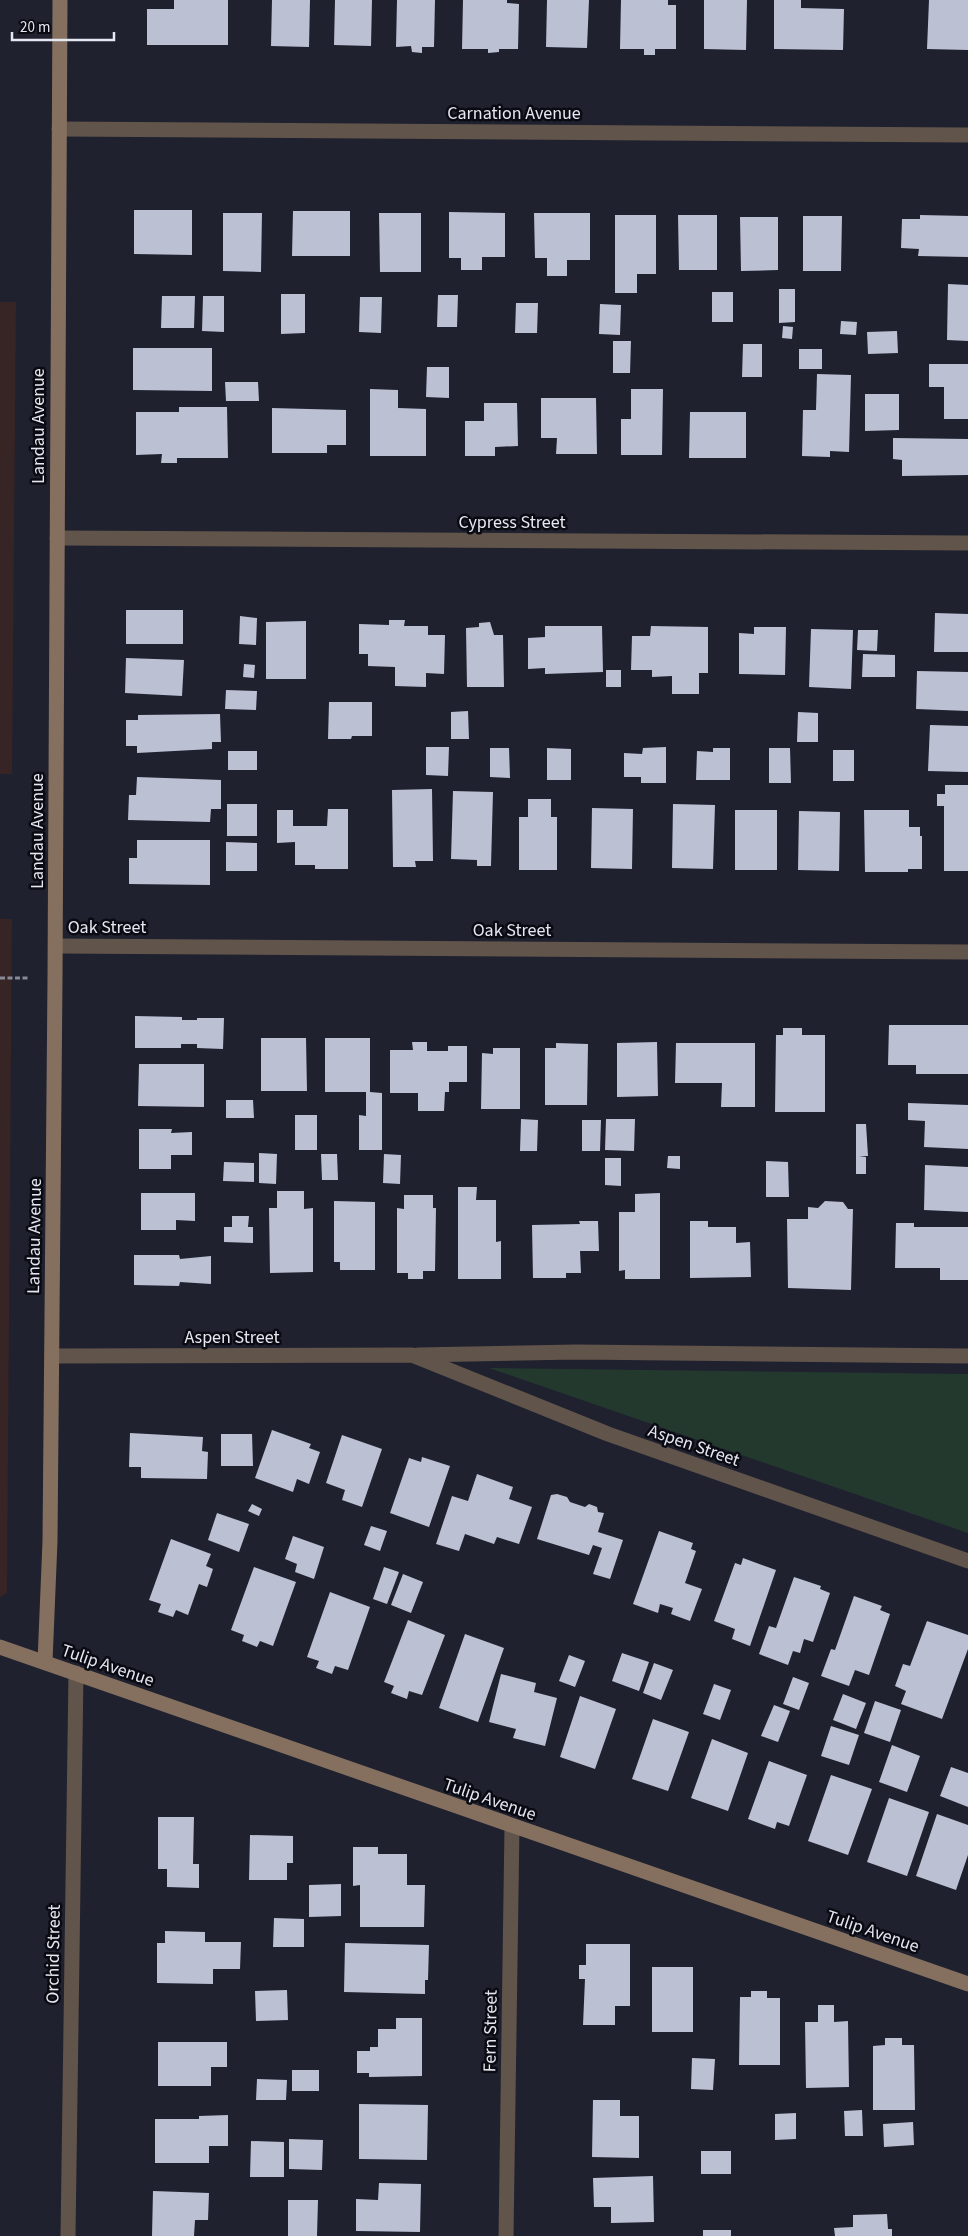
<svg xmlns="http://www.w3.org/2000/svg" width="968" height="2236" font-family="'Source Sans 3',sans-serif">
<rect width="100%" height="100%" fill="#1f212f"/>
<path fill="#372425" d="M0 302H16L12 774H0Z
M0 919H12L7 1593 0 1597Z"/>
<path fill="#23392e" d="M489 1368 968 1374V1533Z"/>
<path fill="#bcc0d3" d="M174 0H228V45H147V9H174Z
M272 0H310L309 47 271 46Z
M335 0H372L371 46 334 45Z
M397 0H435L434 47H422V53L412 52 411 46 396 47Z
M463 0H507V3L519 4 518 49H499V52L488 53V49H462Z
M547 0H589L587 48 546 47Z
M621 0H668V5H676V49H655V55H644V49H620Z
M704 0H747L746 50 704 49Z
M774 0H801V8L844 9 843 50 774 49Z
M929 0H968V50L927 49Z
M134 210H192V255L134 254Z
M293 211H350V256H292Z
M449 212 505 213V257H482V270H461V258H449Z
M223 213H262L261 272 223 271Z
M379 213H421V272H380Z
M534 213H590V260H567V276H547V258H535Z
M615 215H656V274H637V293H615Z
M678 215H717V270H679Z
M920 215 968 216V257L918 256 919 249 901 248 902 219H920Z
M803 216H842L841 271H803Z
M740 217H778V270L741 271Z
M948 284 968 285V341L947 340Z
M779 289H795V322L779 323Z
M712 292H733V322H712Z
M281 294H305V333L281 334Z
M438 295H458L457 327H437Z
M162 296H195L194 328H161Z
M203 296H224V332L202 331Z
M360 297H382L381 333 359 332Z
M516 303H538L537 333H515Z
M600 304 621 305 620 335 599 334Z
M841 321 857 322 856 335 840 334Z
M783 326 793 327 792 339 782 338Z
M897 331 898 353 868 354 867 332Z
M613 341H631L630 373H613Z
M743 344H762V377H742Z
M133 348H212V391L133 390Z
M799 349H822V369H799Z
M929 364H968V419H944V387H929Z
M427 367H449V398L426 397Z
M817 374 851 375 849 452 830 451V457L802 456 803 410H816Z
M225 382H258L259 401H226Z
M370 389 398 390V408L426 409V456H370Z
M631 389H663L662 455H621V419H631Z
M865 394H899V430L865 431Z
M541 398H596L597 454H556L557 438H541Z
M484 403H517L518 446 495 447V456H465V421H484Z
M179 407H227L228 458H177V463H161L162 454 136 455V412H179Z
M272 408 346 410V445H327V453H272Z
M690 412H746V458H689Z
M893 438 968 439V475L902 476V460L893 459Z
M126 610H183V644H126Z
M935 613 968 614V652H934Z
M240 616 257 618 256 645 239 644Z
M389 620H405L404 626H428V635H445L444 674 426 673V687L395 686V667L368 666V654H359V624L389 625Z
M306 621V679H266V622Z
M490 622 494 635H503L504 687H467L466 628 479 627V623Z
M545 626H602L603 672 545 674V668L528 669V638L545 637Z
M651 626 708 627V673H699V694H672V676L652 677V670H631L632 636H650Z
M754 627H786L785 675 739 674V633L754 634Z
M811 629 853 630 851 689 809 687Z
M858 630H878L877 651 857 650Z
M863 654 895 655V677H862Z
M126 658 184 660 182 696 125 693Z
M244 664 255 665 254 678 243 677Z
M606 670H621V687H606Z
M917 671 968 672V711L916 709Z
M226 690 257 691 256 710 225 709Z
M329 702H372V736H352L351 739H328Z
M468 711 469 739H451V712Z
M798 712 818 713V742H797Z
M220 714 221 742H212V749L137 753V746H126V720H138V715Z
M930 725 968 726V772L928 771Z
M426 747H449L448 776 426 775Z
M666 747V783H641V777H624V753L642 754 643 748Z
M490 748H509L510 778 490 777Z
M547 748 571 749V780H547Z
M713 748H730V780H696L697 751 713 752Z
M769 748H790L791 783H769Z
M833 750H854V781H833Z
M228 751H257V770H228Z
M137 777 221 780V809H211L210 822 128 820 129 795H136Z
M945 785H968V871H944V806H937V794H945Z
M432 789 433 861H415L416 867H393L392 790Z
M453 791 493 792 491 866H477V860L451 859Z
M528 799H551V817H557V870H519V817H528Z
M227 804H257V836H227Z
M673 804 715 805 713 869 672 868Z
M592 808 633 809 632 869 591 868Z
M328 809H348V869H315V865H295V842L277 843V810H293V826H327Z
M735 810H777V870H735Z
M864 810H909V827H920V836H922V869H908V872H865Z
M799 811 840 812 839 871 798 870Z
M137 840H210V885L129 884V858H137Z
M226 842 257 843V871H226Z
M135 1016 182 1017V1020H197V1018H224L223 1049 197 1048V1044H181V1048H135Z
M889 1025H968V1074H916V1065H888Z
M783 1028H802V1035H825V1112H775L776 1035H783Z
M261 1038H306L307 1091H261Z
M325 1038H370V1092L382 1093V1150H359V1115L366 1116V1092H325Z
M412 1042H427V1051H448V1046H467V1082H449V1092H445L444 1111H418V1093H390V1050H413Z
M657 1042 658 1096 617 1097V1043Z
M556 1043 588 1044 587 1105H545V1048H556Z
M676 1043H755V1107H721L722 1083H675Z
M493 1048H520V1109H481L482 1053 493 1054Z
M139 1064H204V1107L138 1106Z
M226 1100H253L254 1118H226Z
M908 1103 968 1105V1149L924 1147 925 1121 908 1120Z
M295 1115H317V1150H295Z
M521 1119 538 1120 537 1151H520Z
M606 1119H635L634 1151 605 1150Z
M582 1120H601L600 1151H582Z
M856 1124H866L868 1156H859L866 1157V1174H856Z
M139 1129H172L171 1133 192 1132V1155H171V1169H139Z
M259 1153 277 1154 276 1184 259 1183Z
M321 1154H337L338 1180H322Z
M384 1154 401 1155 400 1184 383 1183Z
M668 1156H680V1169L667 1168Z
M605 1158H621V1186L605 1185Z
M766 1161 788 1162 789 1197H766Z
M224 1162 254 1163V1182L223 1181Z
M925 1165 968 1167V1212L924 1210Z
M458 1187H477L476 1200H496V1242L501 1241V1279H458Z
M277 1191H304V1209L313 1208V1272L270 1273 269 1208H277Z
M141 1193H195V1221L176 1220V1230H141Z
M660 1193V1279H625V1270L619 1271V1212H635V1194Z
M404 1195H433V1208H436L435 1271H423V1279H408V1273H397V1208L404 1209Z
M334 1201 375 1202V1270H340V1262H334Z
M825 1201 843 1202 848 1209H853L851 1290 788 1288 787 1219H808V1207L818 1208Z
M232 1216H249L248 1227H253V1243L224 1242V1227H232Z
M579 1221H598L599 1251H580L581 1273H566V1278H533L532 1225 580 1224Z
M690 1221H708V1227H736V1243L750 1242 751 1277 690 1278Z
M896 1223H914V1227H968V1280H940V1268H895Z
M134 1255H179L180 1259 211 1256V1284L180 1282 179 1286 134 1285Z
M272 1430 311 1444 309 1448 320 1452 309 1484 297 1479 293 1492 255 1478Z
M130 1433 203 1437 202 1451 208 1452 207 1479 141 1478V1467H129Z
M221 1434H252L253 1466H221Z
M342 1435 382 1449 362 1507 342 1500 345 1490 326 1483Z
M422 1457 450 1466 429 1527 390 1513 409 1458 421 1462Z
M477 1474 513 1487 509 1499 532 1507 519 1544 497 1537 494 1544 465 1534 459 1551 436 1544 452 1496 468 1501Z
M557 1494 567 1497 570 1502 585 1507 589 1504 597 1507 598 1512 604 1513 598 1532 623 1540 610 1579 593 1574 602 1548 593 1545 589 1555 537 1539 551 1495Z
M252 1504 262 1509 259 1516 248 1511Z
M217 1513 249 1524 239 1552 208 1540Z
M371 1526 387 1531 380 1551 364 1545Z
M659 1531 693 1543 691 1549 696 1551 685 1583 702 1589 690 1621 671 1614 673 1608 660 1604 658 1613 633 1604Z
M293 1536 324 1547 314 1579 295 1572 297 1564 285 1559Z
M171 1539 211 1554 206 1566 213 1569 207 1587 199 1584 188 1615 176 1610 173 1617 158 1612 161 1604 149 1600Z
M743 1558 776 1570 750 1646 732 1639 735 1629 714 1621 735 1563 741 1565Z
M254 1567 296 1582 273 1646 260 1641 257 1647 242 1641 244 1635 231 1630Z
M384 1567 399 1572 387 1604 373 1599Z
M403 1574 423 1582 411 1613 391 1605Z
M794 1577 821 1586 820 1589 830 1593 813 1642 804 1639 800 1653 793 1651 788 1665 759 1654 769 1626 776 1628Z
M330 1592 370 1607 348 1670 335 1666 332 1674 316 1668 319 1661 307 1657Z
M854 1596 882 1606 880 1610 890 1614 869 1675 855 1670 849 1686 821 1676 831 1649 835 1650Z
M408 1620 445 1635 422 1695 409 1691 407 1699 391 1693 394 1686 384 1682Z
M927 1621 968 1635V1649L942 1719 901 1704 906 1691 895 1686 903 1664 910 1666Z
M465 1634 504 1648 478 1722 439 1708Z
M622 1653 649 1662 639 1691 612 1681Z
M569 1655 585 1661 575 1687 559 1681Z
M654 1663 673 1670 661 1700 643 1693Z
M501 1674 536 1683 534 1692 557 1698 545 1746 513 1738 516 1729 489 1722Z
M793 1677 809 1683 799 1710 783 1704Z
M714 1684 731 1690 720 1720 703 1714Z
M843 1694 866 1703 856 1729 833 1720Z
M580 1696 616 1709 595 1769 560 1757Z
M875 1701 901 1710 890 1742 864 1733Z
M774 1705 790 1711 778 1742 761 1736Z
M653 1719 689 1732 668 1791 632 1779Z
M831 1726 859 1735 849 1765 821 1756Z
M712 1739 748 1753 728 1811 691 1798Z
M892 1745 920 1756 907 1792 879 1782Z
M769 1761 807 1775 789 1826 777 1822 775 1829 748 1819Z
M951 1767 968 1773V1807L940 1796Z
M831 1775 872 1789 848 1855 808 1841Z
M889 1798 929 1812 907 1876 867 1862Z
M937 1814 968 1825V1855L956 1890 916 1876Z
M158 1817H194L193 1864H199V1888L167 1887V1869H158Z
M250 1835 293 1836V1863H287V1880H249Z
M353 1847H378V1854H407V1885H425L424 1927H360V1885L353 1886Z
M341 1884V1916L309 1917V1885Z
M274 1918 304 1919V1947H273Z
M165 1931 205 1932V1942H241L240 1969H213V1984L157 1983V1943H165Z
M345 1943 429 1945 428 1980H425V1994L344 1992Z
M586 1944H630V2006H615V2025H583L585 1979H579V1965H586Z
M652 1967H693V2032H652Z
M287 1990 288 2020 256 2021 255 1991Z
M751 1991H767V1998H780V2065H739L740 1997H751Z
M818 2005H834V2022L848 2021 849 2087 806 2088 805 2022H818Z
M396 2018H422V2076L369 2077V2073H357V2051H370V2047H378V2029H396Z
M885 2038H902V2045H914L915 2110H873V2046L885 2045Z
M158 2042H227V2067H211V2086H158Z
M692 2058 715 2059 713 2090 691 2089Z
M292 2070H319V2091H292Z
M257 2079 287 2080 286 2100H256Z
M593 2100H620V2116H639V2158L592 2157Z
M359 2104 428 2105 427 2160 359 2159Z
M862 2110 863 2136H845L844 2111Z
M796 2113V2139L775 2140V2114Z
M228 2115V2146H209V2163H155V2119H199V2116Z
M913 2122 914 2145 884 2147 883 2124Z
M289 2139 323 2140 322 2170 289 2169Z
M251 2141 284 2142V2177H250Z
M701 2151H731V2174H701Z
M653 2176 654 2222 611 2223V2207H594L593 2178Z
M379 2183 421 2184 420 2232 356 2231V2199L378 2200Z
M153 2191 209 2193 208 2220H195L194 2236H152Z
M288 2200H318L317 2236H288Z
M887 2214 888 2229H892V2236H835L834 2228 853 2227V2215Z
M703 2230H731V2236H703Z"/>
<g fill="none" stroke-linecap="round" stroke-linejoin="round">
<path stroke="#888a96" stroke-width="3" stroke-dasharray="5 2.5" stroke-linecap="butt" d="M0 978H30"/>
<path stroke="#61544a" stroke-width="15" d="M59 129 968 135
M57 538 968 543
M56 946 968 952
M418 1355 577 1352 968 1356
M52 1356 412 1355 608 1434 968 1561
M68 2236 76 1673
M506 2236 512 1826"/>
<path stroke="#85705f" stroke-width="15" d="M0 1647 968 1984
M45 1662 50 1541 55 979 60 0"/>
</g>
<g text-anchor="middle" stroke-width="5" stroke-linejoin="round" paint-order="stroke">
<g font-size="18" fill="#e5e7f1" stroke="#0a0b12">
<text x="514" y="119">Carnation Avenue</text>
<text transform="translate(38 426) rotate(-90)" y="6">Landau Avenue</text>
<text x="512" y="528">Cypress Street</text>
<text transform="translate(37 831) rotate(-90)" y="6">Landau Avenue</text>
<text x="107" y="933">Oak Street</text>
<text x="512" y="936">Oak Street</text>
<text transform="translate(34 1236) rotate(-89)" y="6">Landau Avenue</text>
<text x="232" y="1343">Aspen Street</text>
<text transform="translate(694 1445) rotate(19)" y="6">Aspen Street</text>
<text transform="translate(108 1665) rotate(19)" y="6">Tulip Avenue</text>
<text transform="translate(490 1799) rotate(19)" y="6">Tulip Avenue</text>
<text transform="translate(873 1931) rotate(19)" y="6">Tulip Avenue</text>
<text transform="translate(53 1954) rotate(-89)" y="6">Orchid Street</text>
<text transform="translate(490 2031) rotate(-89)" y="6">Fern Street</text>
</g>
</g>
<path d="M12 32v8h102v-8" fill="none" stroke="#e5e7f1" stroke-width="2.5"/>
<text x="20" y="32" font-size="15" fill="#e5e7f1" stroke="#0a0b12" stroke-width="4" paint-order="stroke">20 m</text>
</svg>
